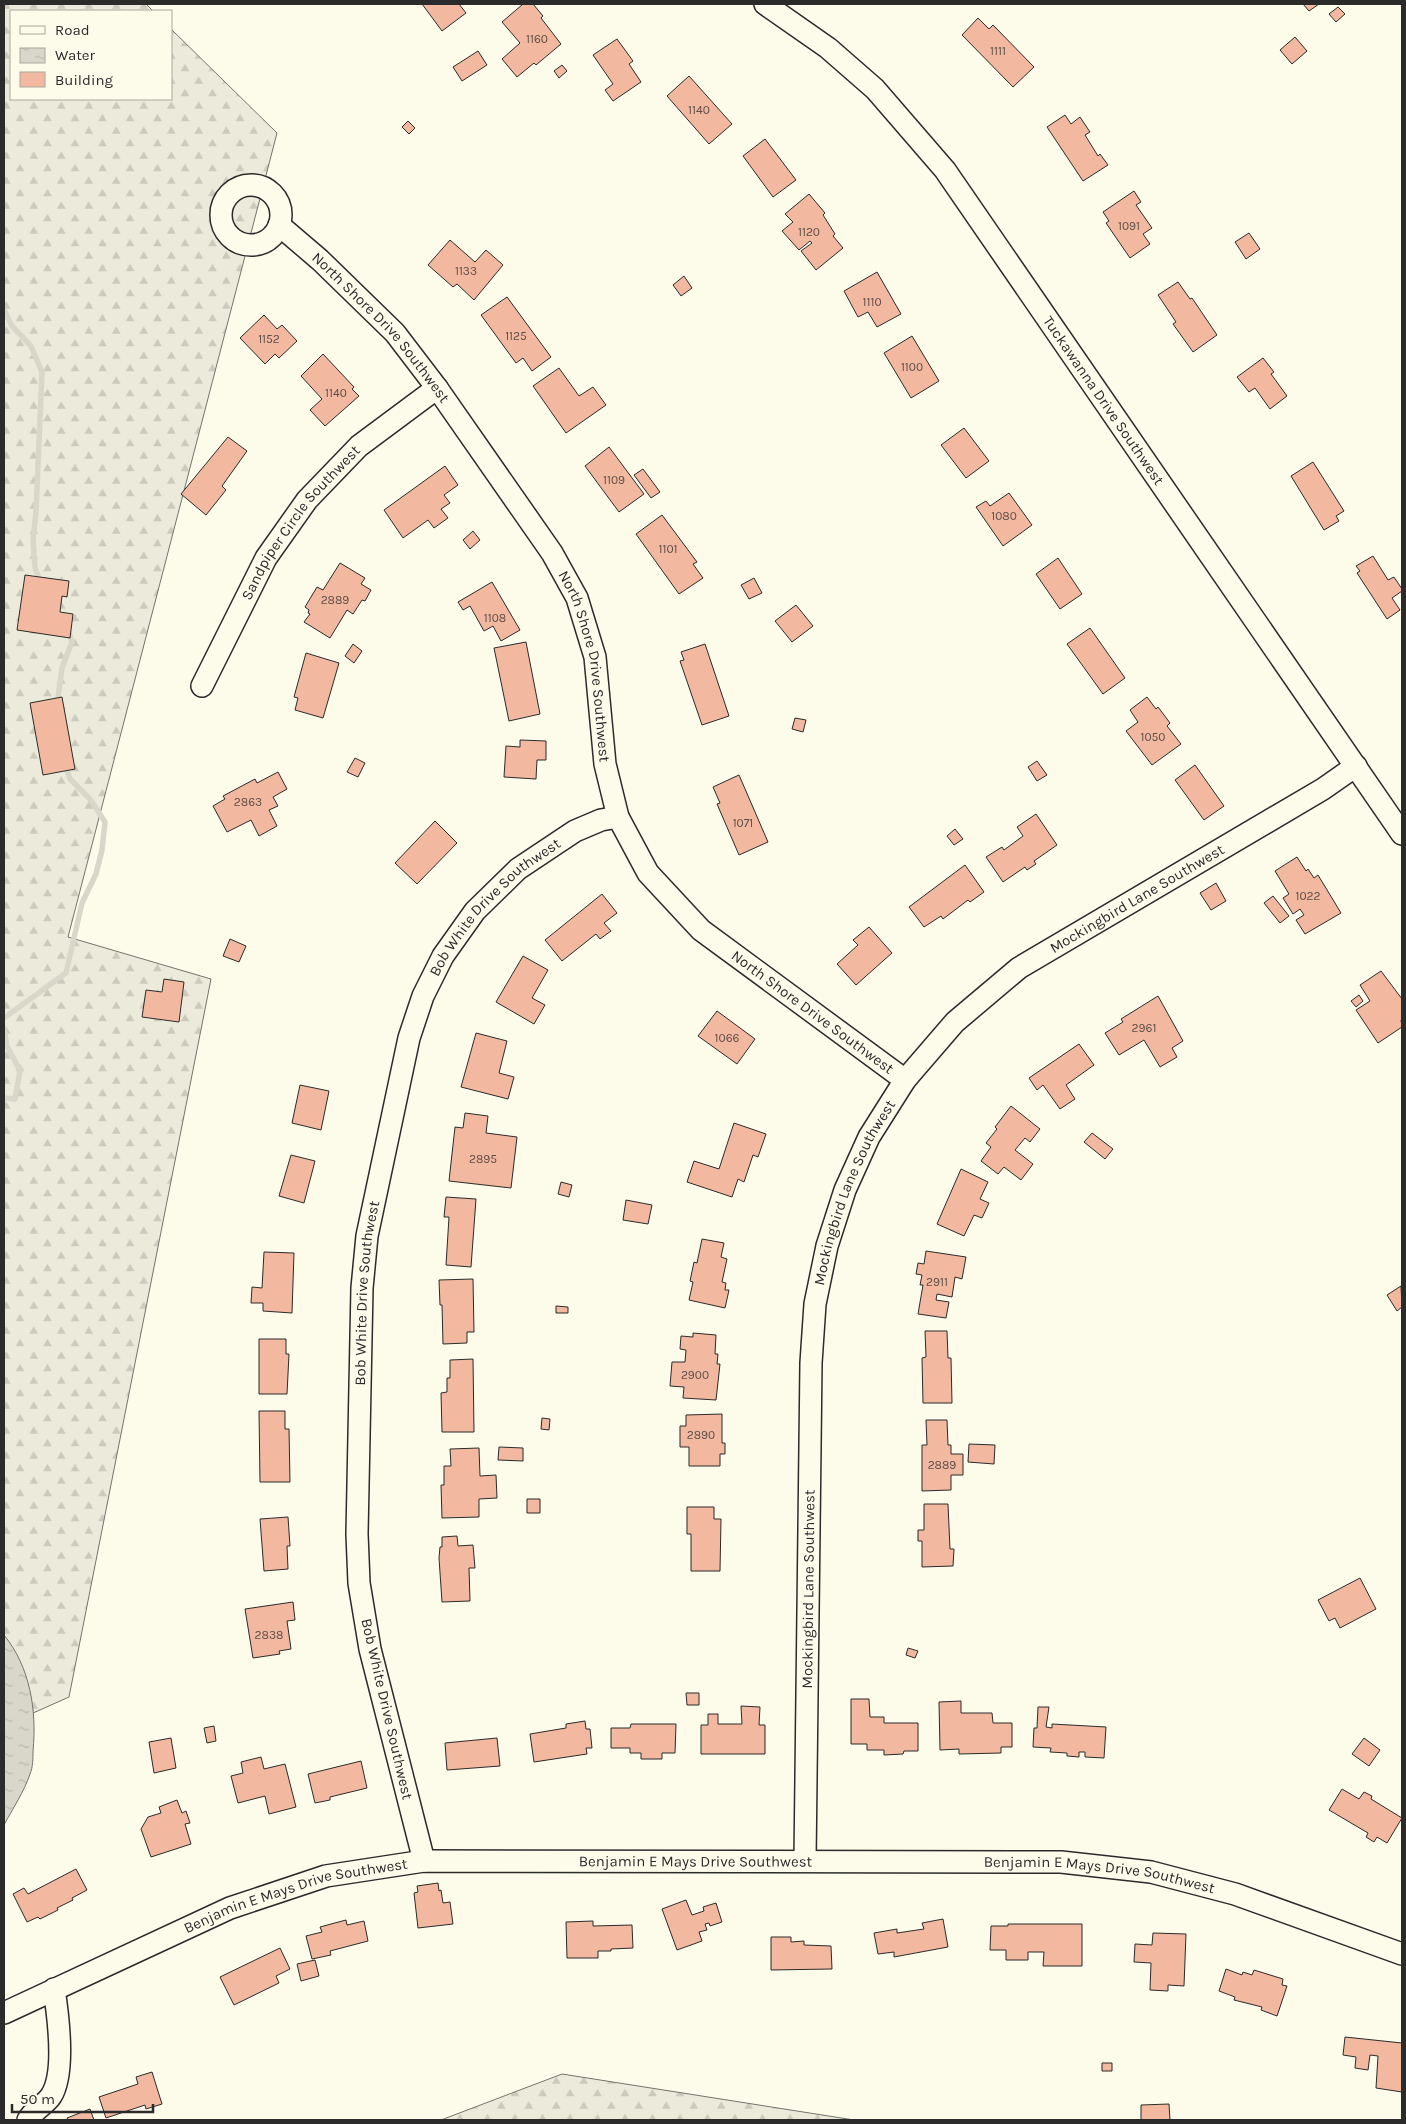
<svg xmlns="http://www.w3.org/2000/svg" width="1406" height="2124" font-family="Karla,sans-serif">
	<style>
		.forest { fill: url(#forest-firs); stroke: #74746e }
		.water { fill: url(#water-ripples); stroke: #74746e }
		.lines { fill: none; stroke-linecap: round; stroke-linejoin: round }
		.stream { stroke: #d8d7c9; stroke-width: 5.5 }
		.building { fill: #f2b8a0; stroke: #2b2b2b }
		.minor-casing { stroke: #2b2b2b; stroke-width: 24 }
		.minor { stroke: #fdfbea; stroke-width: 21 }
		.labels { text-anchor: middle; stroke-width: 4; stroke-linejoin: round; paint-order: stroke }
		.number-label { font-size: 12px; fill: #5d4e48 }
		.street-label { font-size: 15px; fill: #2b2b2b; stroke: #fdfbea }
	</style>
	<defs>
		<pattern id="forest-firs" width="22" height="20" patternUnits="userSpaceOnUse" patternTransform="scale(1.25)"><rect width="22" height="20" fill="#ecebdb"/><path d="M5 1l3.5 6h-7zM16 11l3.5 6h-7z" fill="#cbcabc"/></pattern>
		<pattern id="water-ripples" width="26" height="14" patternUnits="userSpaceOnUse" patternTransform="scale(1.25)"><rect width="26" height="14" fill="#d8d7c9"/><path d="M2 4q2-2 4 0t4 0M15 11q2-2 4 0t4 0" fill="none" stroke="#bab9ad"/></pattern>
	</defs>
	<rect width="100%" height="100%" fill="#fdfbea"/>
	<path class="forest" d="M4,4h142l7,7h-142v88h160v-70l106,104 -209,804 143,42 -142,718 -65,29z
		M562,2074l292,46h-413z"/>
	<path class="water" d="M4,1635c26,32 33,75 29,116 0,7 0,16 -3,23 -6,18 -17,34 -26,51z"/>
	<g class="lines">
		<path class="stream" d="M4,310l8,16 19,20 11,26 -6,140 -3,28 2,28 6,16
			M57,705l5,-37 10,-26 -4,-12
			M4,1018l62,-45 16,-70 14,-29 6,-24 3,-28 -15,-23 -20,-20 -5,-16
			M4,1029l3,17 13,25 -5,28 -11,-1"/>
	</g>
	<path class="building" d="M422,4h37l7,9 -24,18z
		M523,4h10l10,12 -2,2 20,26 -25,21 -2,-2 -17,14 -15,-18 18,-16 -18,-21z
		M1303,4h16l-10,7z
		M1338,7l7,7 -9,8 -7,-8z
		M978,18l11,11 4,-4 41,42 -21,20 -51,-52z
		M1295,37l12,14 -15,13 -12,-14z
		M617,39l16,22 -4,3 12,18 -28,19 -8,-11 8,-6 -20,-29z
		M478,51l9,14 -25,16 -9,-14z
		M562,65l5,6 -8,7 -5,-7z
		M689,76l43,48 -23,20 -42,-48z
		M1065,115l6,9 9,-7 10,15 -5,3 13,21 2,-2 8,11 -25,16 -36,-54z
		M408,121l7,7 -6,6 -7,-7z
		M765,139l31,41 -23,17 -30,-41z
		M1134,191l7,11 -5,3 16,23 -9,6 7,10 -20,14 -24,-35 3,-2 -6,-9z
		M809,194l16,19 -2,2 12,19 -2,2 10,12 -27,22 -15,-19 11,-8 -2,-2 -11,9 -17,-19 11,-9 -8,-8z
		M1249,233l11,16 -14,10 -11,-17z
		M450,240l25,22 11,-12 17,15 -29,35 -17,-16 -4,3 -25,-22z
		M877,272l24,42 -24,13 -9,-15 -10,5 -14,-26z
		M684,276l8,12 -11,8 -8,-11z
		M1178,282l12,17 2,-1 25,37 -24,17 -20,-28 3,-2 -18,-27z
		M507,297l44,60 -19,14 -9,-13 -7,5 -35,-48z
		M264,315l13,14 5,-4 15,16 -18,17 -4,-4 -10,10 -25,-26z
		M912,336l27,45 -28,17 -27,-45z
		M323,354l31,33 -2,2 7,7 -34,30 -15,-16 12,-11 -21,-23z
		M1263,358l11,14 -3,2 16,22 -17,13 -15,-21 -6,4 -12,-15z
		M559,368l20,28 14,-9 13,18 -40,28 -33,-47z
		M964,428l25,33 -23,17 -25,-33z
		M228,437l19,14 -25,35 4,4 -20,25 -25,-21z
		M609,447l35,47 -25,18 -34,-46z
		M1313,462l31,49 -8,5 3,5 -15,9 -33,-54z
		M445,466l13,19 -14,10 6,8 -9,6 7,9 -14,10 -6,-8 -25,18 -19,-28z
		M643,469l17,23 -9,6 -17,-23z
		M1009,493l23,32 -29,21 -27,-39 10,-6 4,5z
		M662,515l35,47 -4,2 10,14 -24,16 -43,-60z
		M473,531l7,9 -10,9 -7,-9z
		M1373,556l15,24 6,-3 8,12v2l-10,7 8,12 -13,9 -30,-46 3,-2 -4,-5z
		M1058,558l24,36 -22,15 -24,-35z
		M340,563l25,15 -4,6 10,6 -6,11 -3,-1 -9,14 -6,-4 -17,28 -26,-16 6,-8 -2,-1 1,-3 -4,-3 12,-20 6,3z
		M25,575l44,6 -2,16 -5,-1 -2,16 13,2 -3,24 -53,-8z
		M754,578l8,15 -13,6 -8,-14z
		M492,582l28,48 -19,11 -8,-15 -9,5 -14,-25 -7,4 -5,-8z
		M796,605l17,21 -21,16 -17,-21z
		M1090,628l35,50 -22,16 -36,-50z
		M526,642l14,72 -31,7 -15,-73z
		M353,644l9,7 -8,12 -9,-7z
		M705,644l24,72 -27,9 -22,-64 4,-1 -3,-8z
		M306,653l33,10 -16,55 -28,-8 3,-12 -4,-1z
		M62,697l13,72 -32,6 -13,-72z
		M1147,697l9,12 2,-2 12,16 -3,3 14,18 -29,21 -26,-34 12,-9 -8,-12z
		M795,718l11,2 -3,12 -11,-3z
		M520,740l26,1v19h-9l-1,19 -32,-2 2,-31 14,1z
		M355,758l10,5 -7,14 -11,-5z
		M1037,761l10,14 -10,6 -9,-14z
		M1195,765l29,41 -20,14 -29,-40z
		M278,772l9,17 -14,8 5,9 -9,4 8,16 -18,10 -8,-16 -24,12 -14,-26 12,-7 -2,-3 32,-17 2,4z
		M739,775l29,67 -29,13 -22,-51 3,-1 -7,-16z
		M1036,814l21,31 -23,16 2,3 -9,6 -2,-3 -22,15 -17,-25 16,-10 2,3 19,-14 -6,-9z
		M435,821l22,22 -40,41 -22,-21z
		M955,829l8,10 -9,6 -7,-9z
		M1297,857l9,14 2,-2 6,9 4,-3 23,38 -36,21 -9,-14 8,-5 -4,-6 -7,5 -10,-16 6,-4 -14,-23z
		M965,865l19,27 -14,10 -2,-2 -25,19 -2,-3 -17,11 -15,-20z
		M1216,883l10,18 -15,9 -11,-17z
		M602,894l15,19 -13,10 7,8 -11,8 -4,-5 -34,27 -17,-21z
		M1273,896l16,20 -9,7 -16,-20z
		M869,927l23,26 -36,32 -19,-21 21,-19 -5,-5z
		M230,939l16,7 -7,16 -16,-6z
		M523,956l25,14 -16,28 13,7 -11,19 -38,-22z
		M1381,971l21,28v20l-1,1 1,7 -24,16 -22,-33 14,-9 -10,-16z
		M164,979l20,3 -5,40 -37,-5 4,-27 16,2z
		M1359,995l4,6 -7,6 -5,-6z
		M1158,996l25,45 -11,7 5,9 -17,10 -16,-27 -25,15 -14,-22 18,-11 -2,-3z
		M717,1011l38,28 -18,25 -39,-28z
		M476,1033l31,8 -8,32 15,4 -6,22 -47,-12z
		M1079,1044l15,21 -28,20 9,14 -15,10 -17,-24 -6,5 -8,-12z
		M300,1085l29,6 -8,39 -29,-7z
		M1011,1106l29,23 -10,13 -5,-4 -10,12 18,14 -12,16 -17,-13 -6,7 -17,-13 10,-14 -5,-4 11,-14 -2,-2z
		M465,1113l23,3 -2,17 31,4 -6,51 -62,-7 6,-54 8,1z
		M734,1123l32,11 -8,23 -5,-2 -9,27 -6,-3 -6,18 -45,-15 7,-21 25,8z
		M1092,1133l21,16 -8,10 -21,-17z
		M291,1155l24,6 -11,42 -25,-7z
		M961,1169l27,13 -8,17 9,4 -7,15 -8,-3 -10,21 -27,-12z
		M561,1182l11,3 -3,12 -11,-3z
		M446,1197l30,2 -5,68 -25,-2 3,-48h-5z
		M626,1200l26,5 -4,19 -25,-4z
		M702,1239l22,4 -3,14 6,2 -5,23 4,1 -1,7h4l-4,18 -36,-8 4,-18 -3,-1 4,-19 3,1z
		M926,1251l40,6 -4,22 -7,-2 -3,20 -15,-3 -1,6 13,2 -3,16 -28,-4 5,-29h-3l2,-10 -6,-1 2,-11 6,1z
		M264,1252l30,1 -2,60 -29,-2v-8h-12l1,-16 10,1z
		M473,1279l1,53h-7v11l-24,1 -1,-39h-2l-1,-25z
		M1401,1286l1,21 -5,4 -10,-16z
		M556,1306l12,1v6h-12z
		M925,1331h22l1,27h3l1,45h-29l-1,-45 4,-1z
		M693,1333l23,2 -1,19h3l-1,10h3l-4,36 -33,-2 1,-11 -14,-1 2,-24h13l1,-12 -6,-1 1,-13 12,1z
		M259,1339h27v15h3l-2,40h-28z
		M473,1359l1,73h-32l-1,-39 6,-1v-14h3v-18z
		M259,1411h26v18h4l1,53h-30z
		M722,1414v29h3v11h-5v12h-31v-19h-9v-21h6v-11z
		M542,1418l8,1 -1,11 -8,-1z
		M926,1420h21l1,25h3v9h12v21h-12v15l-29,1v-46h5z
		M969,1444l26,1 -1,19 -26,-2z
		M499,1447l24,1v13l-25,-1z
		M479,1448l1,28 16,-1 1,23 -18,1v18l-37,1 -1,-33h3v-19h7l-1,-17z
		M527,1499h13v14h-13z
		M924,1504h24l2,45h4l-1,17 -31,1v-26h-4v-11h6z
		M687,1507h27v12h7l-1,52h-29v-37h-4z
		M288,1517l2,29h-3l1,23 -24,2 -4,-52z
		M457,1536l1,10 15,-1 2,23h-6l1,33 -28,1 -3,-44 1,-11h2v-10z
		M1360,1578l16,31 -36,19 -5,-10 -6,3 -11,-21z
		M293,1602l2,18 -8,1 4,28 -12,2 1,3 -27,4 -8,-49z
		M908,1648l10,3 -3,7 -9,-3z
		M686,1693h13v12h-12z
		M851,1699h18l1,18h14v6h34v28h-14l-1,3 -19,1v-5h-17v-6h-16z
		M961,1701v12h31l1,10h19v24h-11v6l-42,1v-5l-19,1 -1,-48z
		M741,1706l19,1 -1,18h6v29h-64v-29h7v-11h10v10h24z
		M1038,1707h11l-3,20 6,1v-4l54,3 -2,31 -19,-1v-5h-6v5l-12,-1v-3l-17,-1 1,-4 -18,-1 1,-19h3z
		M585,1721l1,8h4l2,19h-6l1,6 -53,8 -4,-28 36,-6v-4z
		M631,1724h45l-1,29h-13v6h-21v-6h-11v-5h-19v-20h19z
		M214,1726l2,15 -9,2 -3,-15z
		M171,1738l5,30 -22,5 -5,-31z
		M497,1738l3,28 -53,4 -2,-27z
		M1364,1738l16,12 -11,16 -17,-12z
		M261,1757l3,12 21,-5 11,43 -27,7 -4,-18 -27,7 -7,-27 12,-3 -2,-11z
		M361,1761l6,27 -37,9v3l-15,3 -7,-29z
		M1342,1789l17,10 5,-7 8,4 -1,3 31,19 -15,25 -10,-6 -3,5 -8,-5 2,-4 -39,-23z
		M177,1800l5,13 4,-2 4,12 -5,1 6,20 -40,13 -10,-28 7,-12 13,-4 -2,-6z
		M76,1869l11,21 -15,8 1,2 -16,8 1,2 -18,9 -2,-2 -11,5 -14,-28 11,-6 4,6z
		M438,1883l1,8 2,-1 2,13 7,-1 3,22 -35,4 -4,-35 4,-1 -1,-6z
		M686,1900l6,15 12,-4 -1,-4 13,-4 6,19 -12,4 -1,-3 -4,1 2,6 -8,2 3,9 -25,9 -15,-41z
		M943,1919l5,28 -54,10v-5l-16,2 -4,-21 23,-4v4l27,-4 -2,-6z
		M346,1920l1,5 17,-4 4,20 -38,10 1,4 -19,4 -6,-23 16,-4 -2,-5z
		M593,1921v5l39,-1 1,23 -22,1v2h-13v7h-31l-1,-36z
		M1008,1924h74v42h-39l1,-14h-16v8h-22v-10h-16l1,-24h17z
		M1153,1933l33,1 -2,52 -16,-1v6l-18,-1 1,-27 -17,-1 1,-18 17,1z
		M771,1937h20v5l13,-1v4l27,1 1,23 -61,1z
		M280,1948l10,21 -14,7 3,7 -45,22 -14,-28z
		M315,1960l4,16 -18,5 -4,-17z
		M1226,1969l16,6 1,-3 9,3 2,-5 29,9 -1,6 5,1 -10,30 -16,-6 1,-3 -28,-7 1,-3 -16,-6z
		M1345,2037l57,6v49l-26,-4 2,-32 -8,-1 -2,15 -13,-2 1,-11 -13,-2z
		M1102,2063h10v8h-10z
		M152,2072l10,32 -16,5 -1,-4 -39,13 -7,-21 39,-13 -2,-7z
		M1169,2104l1,16h-29v-15z
		M90,2109l4,11h-26l-1,-2z"/>
	<g class="lines">
		<defs>
			<g id="minor">
				<path id="s1" d="M765,4l63,44 47,41 70,81 457,664"/>
				<circle cx="251" cy="215" r="30"/>
				<path id="s2" d="M279,225l41,35 75,73 42,55 115,165 25,45 18,59 10,107 13,53 30,56 53,57 204,150"/>
				<path id="s3" d="M202,686l64,-128 41,-58 52,-54 78,-58"/>
				<path id="s4" d="M424,1861l-54,-212 -11,-66 -2,-49 5,-246 5,-52 42,-198 14,-42 20,-40 32,-45 43,-42 57,-38 26,-11 17,-3"/>
				<path id="s5" d="M805,1861l6,-498 4,-59 12,-58 18,-56 24,-53 36,-57 50,-58 64,-54 304,-179 33,-23"/>
				<path id="s6" d="M4,2013l226,-105 96,-32 98,-15 637,1 90,10 84,22 167,60"/>
				<path d="M28,2120c5,-10 17,-15 23,-24 15,-23 7,-81 3,-107"/>
			</g>
		</defs>
		<use href="#minor" class="minor-casing"/>
		<use href="#minor" class="minor"/>
	</g>
	<g class="labels">
		<g class="number-label">
			<text x="537" y="43">1160</text>
			<text x="998" y="55">1111</text>
			<text x="699" y="114">1140</text>
			<text x="1129" y="230">1091</text>
			<text x="809" y="236">1120</text>
			<text x="466" y="275">1133</text>
			<text x="872" y="306">1110</text>
			<text x="516" y="340">1125</text>
			<text x="269" y="343">1152</text>
			<text x="912" y="371">1100</text>
			<text x="336" y="397">1140</text>
			<text x="614" y="484">1109</text>
			<text x="1004" y="520">1080</text>
			<text x="668" y="553">1101</text>
			<text x="335" y="604">2889</text>
			<text x="495" y="622">1108</text>
			<text x="1153" y="741">1050</text>
			<text x="248" y="806">2863</text>
			<text x="743" y="827">1071</text>
			<text x="1308" y="900">1022</text>
			<text x="1144" y="1032">2961</text>
			<text x="727" y="1042">1066</text>
			<text x="483" y="1163">2895</text>
			<text x="937" y="1286">2911</text>
			<text x="695" y="1379">2900</text>
			<text x="701" y="1439">2890</text>
			<text x="942" y="1469">2889</text>
			<text x="269" y="1639">2838</text>
		</g>
		<g class="street-label">
			<text dy="5" stroke="none"><textPath href="#s2" startOffset="145">North Shore Drive Southwest</textPath></text>
			<text dy="5" stroke="none"><textPath href="#s1" startOffset="526">Tuckawanna Drive Southwest</textPath></text>
			<text dy="5" stroke="none"><textPath href="#s3" startOffset="192">Sandpiper Circle Southwest</textPath></text>
			<text dy="5" stroke="none"><textPath href="#s2" startOffset="549">North Shore Drive Southwest</textPath></text>
			<text dy="5" stroke="none"><textPath href="#s5" startOffset="1098">Mockingbird Lane Southwest</textPath></text>
			<text dy="5" stroke="none"><textPath href="#s4" startOffset="996">Bob White Drive Southwest</textPath></text>
			<text dy="5" stroke="none"><textPath href="#s2" startOffset="984">North Shore Drive Southwest</textPath></text>
			<text dy="5" stroke="none"><textPath href="#s5" startOffset="676">Mockingbird Lane Southwest</textPath></text>
			<text dy="5" stroke="none"><textPath href="#s4" startOffset="576">Bob White Drive Southwest</textPath></text>
			<text dy="5" stroke="none"><textPath href="#s5" startOffset="272">Mockingbird Lane Southwest</textPath></text>
			<text transform="translate(387 1709) rotate(77)" y="5">Bob White Drive Southwest</text>
			<text dy="5" stroke="none"><textPath href="#s6" startOffset="721">Benjamin E Mays Drive Southwest</textPath></text>
			<text dy="5" stroke="none"><textPath href="#s6" startOffset="1126">Benjamin E Mays Drive Southwest</textPath></text>
			<text dy="5" stroke="none"><textPath href="#s6" startOffset="316">Benjamin E Mays Drive Southwest</textPath></text>
		</g>
	</g>
	<rect width="1406" height="2124" fill="none" stroke="#2b2b2b" stroke-width="10"/>
	<rect x="10" y="10" width="162" height="90" fill="#fdfbea" stroke="#a9a89e"/>
	<rect x="20" y="26" width="25" height="8" fill="#fdfbea" stroke="#a9a89e"/>
	<text x="55" y="35" font-size="15" fill="#2b2b2b">Road</text>
	<rect x="20" y="48" width="25" height="15" fill="url(#water-ripples)" stroke="#a9a89e"/>
	<text x="55" y="60" font-size="15" fill="#2b2b2b">Water</text>
	<rect x="20" y="72" width="25" height="15" fill="#f2b8a0" stroke="#a9a89e"/>
	<text x="55" y="85" font-size="15" fill="#2b2b2b">Building</text>
	<path d="M12 2104v8h141v-8" fill="none" stroke="#2b2b2b" stroke-width="2.5"/>
	<text x="20" y="2104" font-size="15" fill="#2b2b2b" stroke="#fdfbea" stroke-width="4" paint-order="stroke">50 m</text>
</svg>
